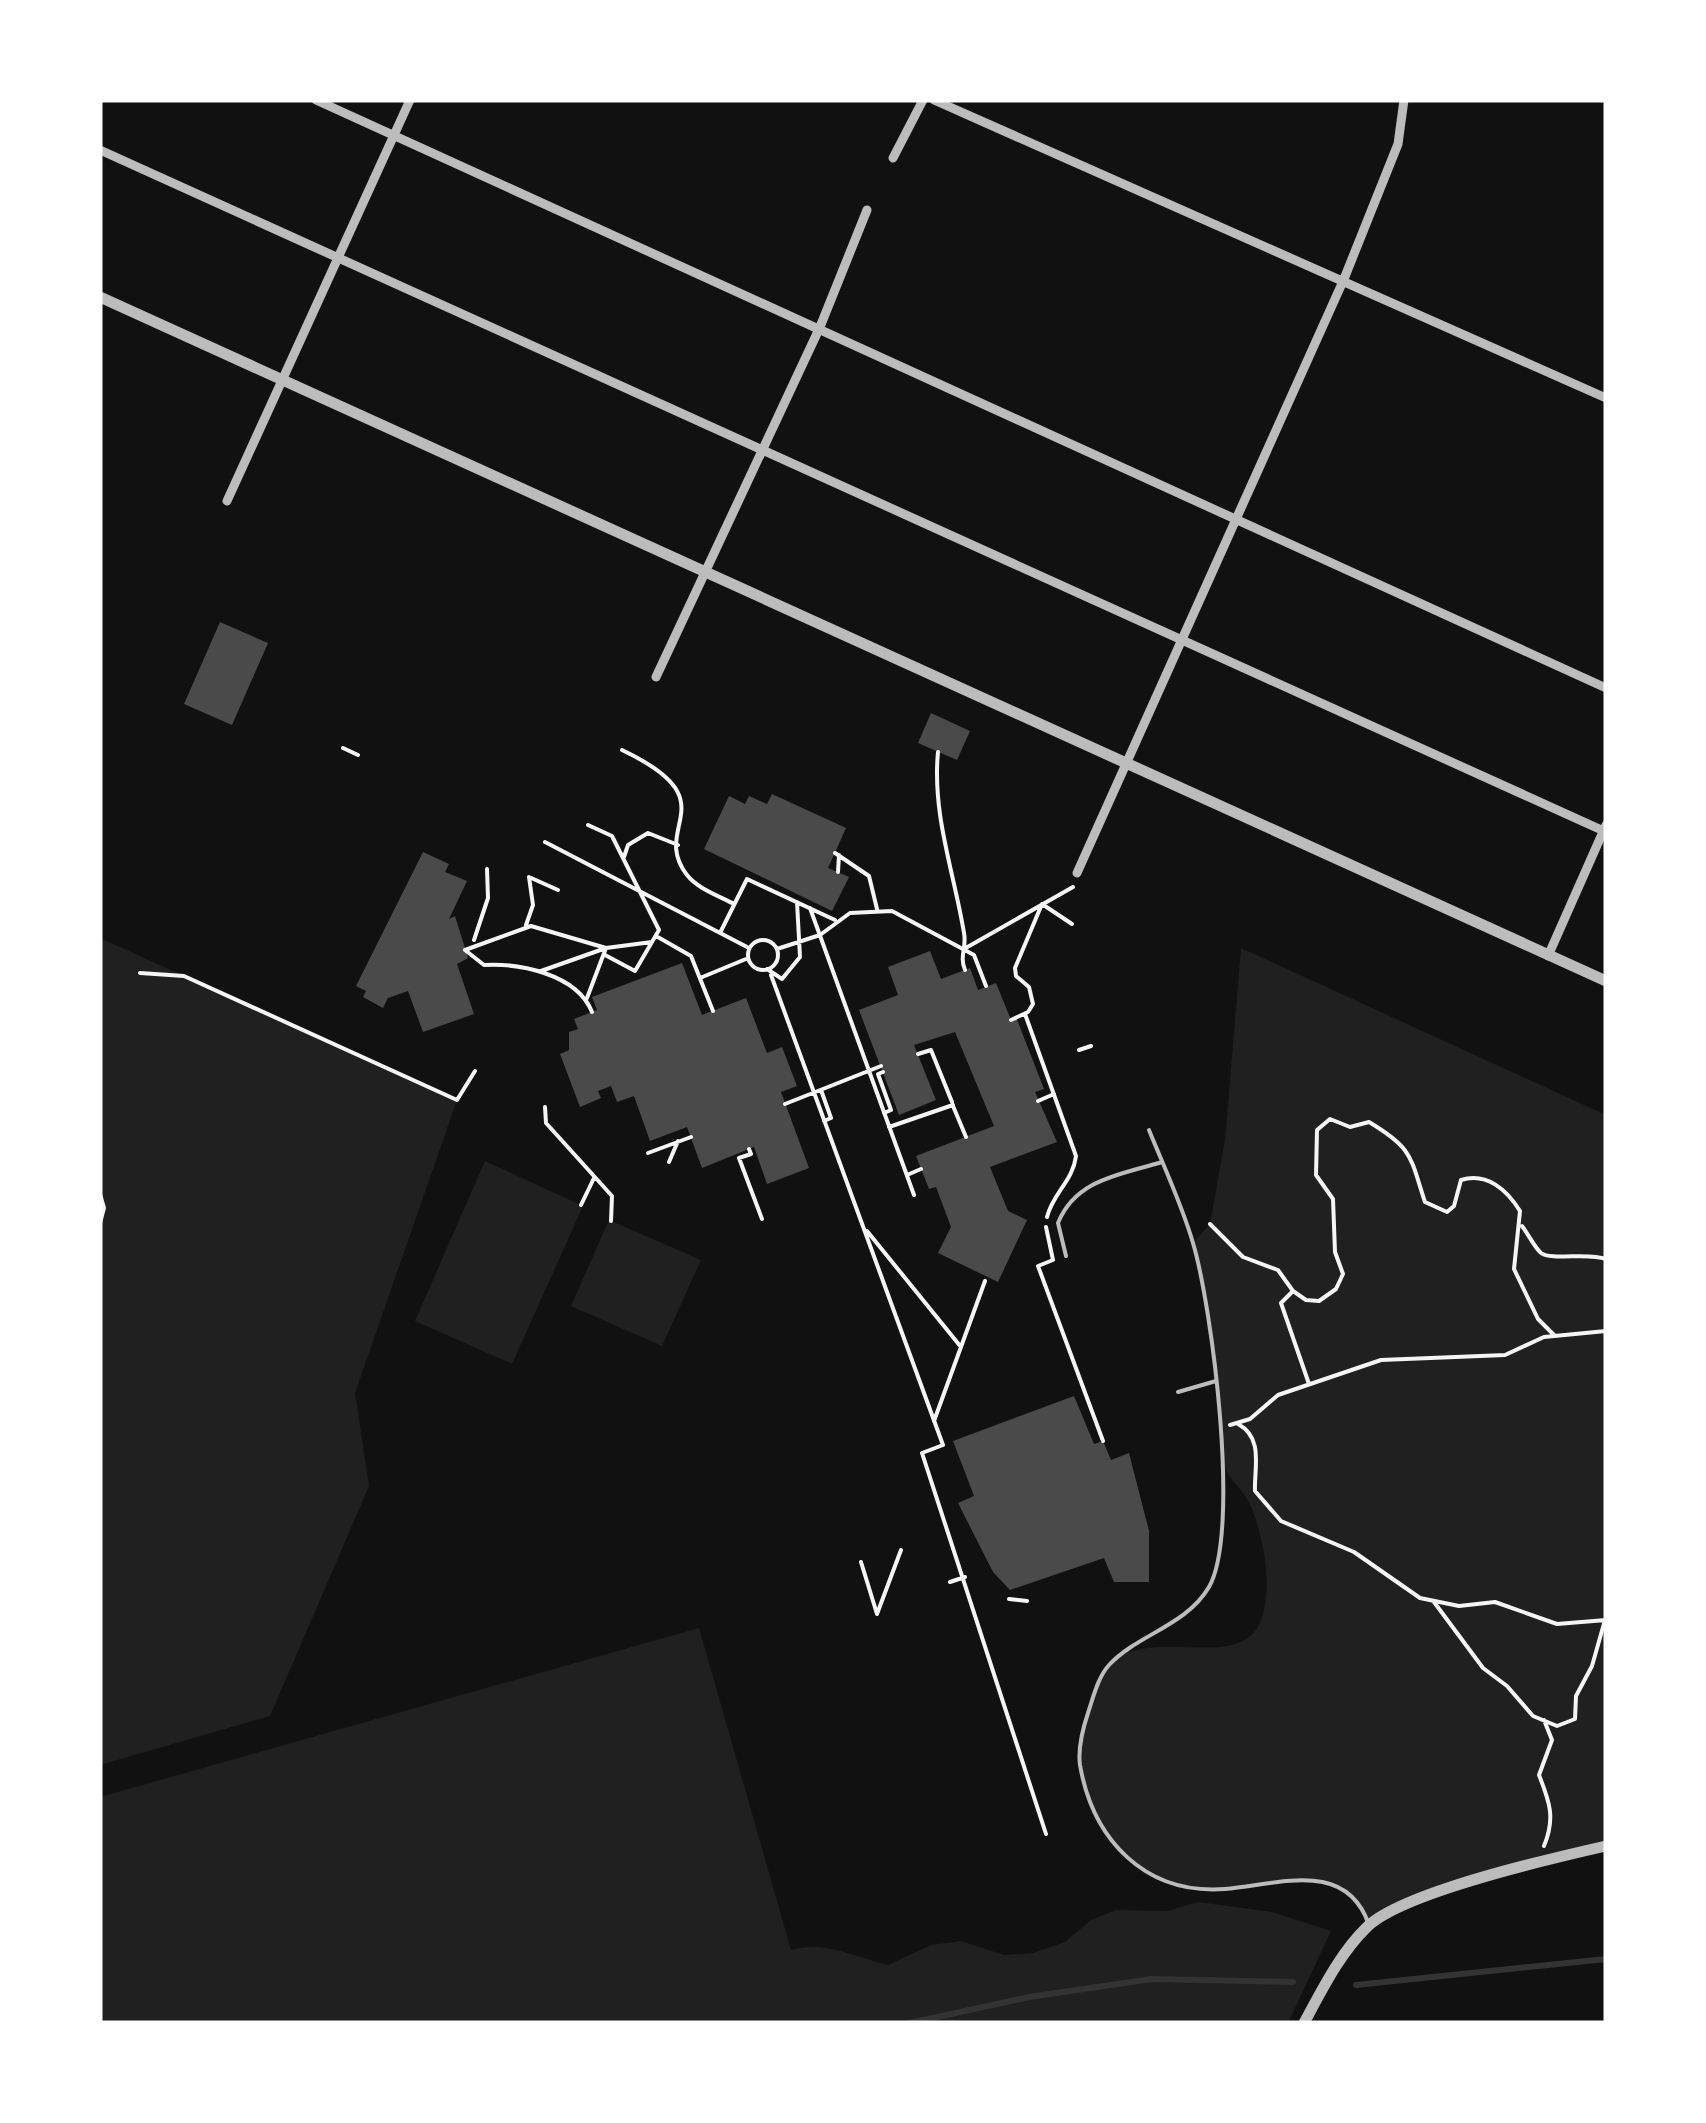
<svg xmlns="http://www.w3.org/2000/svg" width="1706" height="2123" font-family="'PT Sans Narrow',sans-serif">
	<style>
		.green { fill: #202020 }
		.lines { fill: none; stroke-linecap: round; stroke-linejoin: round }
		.stream { stroke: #333; stroke-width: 6 }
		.building { fill: #4a4a4a }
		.path { stroke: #f5f5f5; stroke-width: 4 }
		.service { stroke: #bcbcbc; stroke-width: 4 }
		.minor { stroke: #bcbcbc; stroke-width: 9 }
		.tertiary { stroke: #bcbcbc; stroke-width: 11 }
	</style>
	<rect width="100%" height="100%" fill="#111"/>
	<path class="green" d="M100,938l357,162 -102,293 14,93 -99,230 -170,49z
		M1241,948l365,167v731l-173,48 -64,31c-23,-67 -92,-40 -144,-36 -61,4 -115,-31 -135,-88 -12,-33 -11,-62 1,-95 5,-13 8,-32 18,-41 39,-41 128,8 151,-42 14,-34 4,-86 -10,-119 -7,-15 -25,-27 -27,-44 -6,-37 -6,-76 -10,-113 -4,-35 -13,-70 -20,-104l17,-19 15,-84z
		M485,1161l98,45 -71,158 -97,-43z
		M609,1220l92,40 -39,86 -91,-40z
		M699,1628l92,322c33,-10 64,7 97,15l43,-20 30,-4 43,14 29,-2 32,-11 26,-22 25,-10 51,1 31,-9 74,10 59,19 -43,92h-1188v-226z"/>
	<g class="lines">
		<path class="stream" d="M1356,1985l250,-26
			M910,2023l119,-26 123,-18 141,3"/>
	</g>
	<path class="building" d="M220,622l48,21 -36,82 -48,-21z
		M931,713l39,18 -13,29 -39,-17z
		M772,794l74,34 -18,40 21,9 -17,34 -128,-62 25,-53 16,8 4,-8 18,8z
		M423,852l26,12 -4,8 22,9 -18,38 6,-3 13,42 -11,6 17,50 -51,18 -15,-41 -20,7 -5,10 -20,-11 3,-6 -10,-5z
		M930,951l11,28 29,-11 8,22 18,-7 15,37 5,-3 28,72 -9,3 22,50 -67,25 18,44 19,9 -29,62 -60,-29 13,-26 -15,-40 -7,2 -13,-33 78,-30 -39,-94 -41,13 22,55 -37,15 -40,-105 39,-15 -10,-28z
		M682,963l20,52 44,-17 21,55 15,-6 15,39 -16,6 28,76 -42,16 -13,-37 -52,21 -15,-41 -37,14 -16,-45 -17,6 -6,-16 -13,5 3,7 -21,9 -20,-53 9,-4v-18l9,-3 -4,-10 23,-9 -5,-13z
		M1074,1396l20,48 9,-3 8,19 18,-7 20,78v51h-35l-10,-24 -94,32 -17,-18 -35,-69 16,-7 -21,-55z"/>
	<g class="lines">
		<path class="path" d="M343,748l15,7
			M622,750c109,52 27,76 65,125 11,14 32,21 47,29
			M938,752c-6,63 16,120 26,181 3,14 -5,23 1,37
			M588,825l24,11 47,94 -24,41 -30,-16
			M545,842l204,106
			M835,853l34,23 8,33
			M624,857l4,-12 20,-12 30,12
			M838,872l1,-17
			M529,877l29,13
			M810,908l104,287
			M526,925l7,-20 -4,-28
			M720,933l27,-54 88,41
			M656,936l35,20 22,55
			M748 955a15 15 0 1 1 30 0a15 15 0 1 1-30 0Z
			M474,940l14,-42 -1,-29
			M777,949l43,-14 30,-22 42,-2 82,44 12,31
			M964,949l109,-62
			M767,969l15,10 18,-22 -3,-55
			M541,971l65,-23 46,-6
			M140,973l44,3 273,124 18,-29
			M771,975l172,470 -21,8 124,381
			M700,978l46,-19
			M587,998l19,-50 -75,-22 -66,24 19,15c35,-2 93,9 108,47
			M1025,1014l51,142c-3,25 -23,37 -29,61
			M1011,1020l17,-8 5,-8 -4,-17 -13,-11 -1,-8 27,-64 30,20
			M1079,1050l12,-4
			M918,1054l13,-4 21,52
			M883,1072l-5,2 13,36 -7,3
			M821,1090l10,28 -7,3
			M1038,1101l16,-7
			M785,1104l96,-38
			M953,1106l13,31
			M545,1107l1,16 66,73 -1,25
			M889,1127l64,-22
			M749,1149l2,5 -12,4 23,61
			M648,1153l43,-16
			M669,1162l9,-21
			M907,1175l14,-6
			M100,1194l4,14 -4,15
			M581,1205l13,-27
			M1210,1224l33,33 35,13 15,21
			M1522,1226c6,8 13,22 19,27 11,8 46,-1 65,6
			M1046,1227l7,33 -15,6 65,175
			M867,1231l94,116
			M1309,1384l-28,-81 12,-12 13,9 13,1 17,-12 7,-15 -8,-22 -2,-53 -17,-24 1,-45 13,-11 20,8 19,-5c45,27 41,35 56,80l22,10 7,-6 7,-26c26,-8 46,10 59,31l-6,58 24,50 17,17
			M934,1421l51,-140
			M1238,1424c26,14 16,44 17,67l26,30 73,31 66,46 39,8 36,-4 62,22 49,-4
			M1230,1425l20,-6 28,-24 103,-35 124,-5 39,-18 62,-6
			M861,1562l16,52
			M950,1582l15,-5
			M1009,1599l18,2
			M1434,1602l49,66 24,18 26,30 24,10 18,-7 1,-23 16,-30 13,-46
			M877,1614l24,-64
			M1544,1720l8,20 -13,35c10,26 17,42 5,71"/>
		<path class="service" d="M1149,1130c15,37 33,75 44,113 19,64 48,288 16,344 -23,39 -71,47 -100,78 -11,12 -16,33 -21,48 -5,15 -10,37 -8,52 13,75 65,130 145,124 52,-4 121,-31 144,36
			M1066,1256l-8,-33c18,-44 62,-48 104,-61
			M1178,1392l38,-11"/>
		<path class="minor" d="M316,100l1290,588
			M934,100l672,298
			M100,150l1506,682
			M893,158l30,-58
			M227,501l183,-401
			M656,677l164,-350 47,-117
			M1077,873l267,-594 54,-135 6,-44
			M1548,956l58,-131"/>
		<path class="tertiary" d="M100,297l1506,684
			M1304,2023c18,-33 36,-70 63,-96 36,-35 186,-69 239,-81"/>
	</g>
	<rect width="1706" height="2123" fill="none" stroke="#ffffff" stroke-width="205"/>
</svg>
